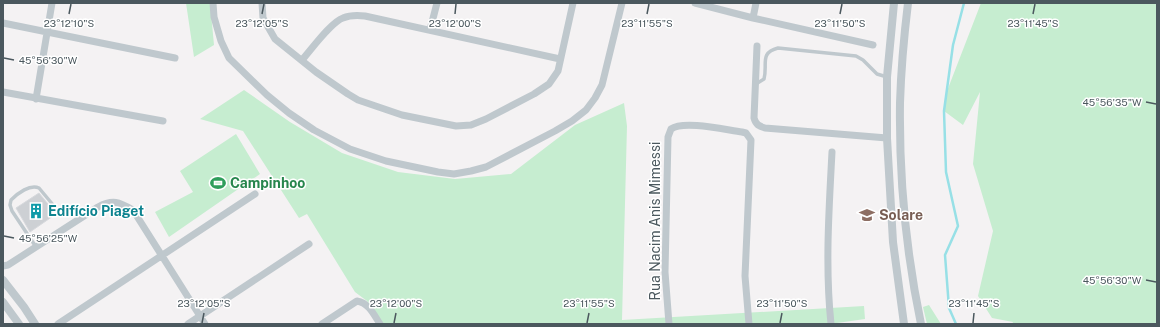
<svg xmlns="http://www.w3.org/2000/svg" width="1160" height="327" font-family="'Public Sans',sans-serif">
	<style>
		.green { fill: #c6edd0 }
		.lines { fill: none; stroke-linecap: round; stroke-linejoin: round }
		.stream { stroke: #97e0e6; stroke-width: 2.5 }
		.building { fill: #cdd0d4; stroke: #d7d9dd }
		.service { stroke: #bfc8cd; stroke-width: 3.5 }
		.minor { stroke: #bfc8cd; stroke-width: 7 }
		.tertiary { stroke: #bfc8cd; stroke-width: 8 }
		.ticks { fill: none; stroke: #4b585e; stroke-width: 1.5 }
		.labels { text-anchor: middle; stroke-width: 3; stroke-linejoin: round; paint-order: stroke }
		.leisure-label { font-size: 14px; font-weight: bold; fill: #27864d; stroke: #fff; text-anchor: start }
		.culture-label { font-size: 14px; font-weight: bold; fill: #0d838f; stroke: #fff; text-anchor: start }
		.education-label { font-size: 14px; font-weight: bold; fill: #785e54; stroke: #fff; text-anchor: start }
		.street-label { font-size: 14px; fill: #4b585e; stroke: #fff }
		.ticks-label { font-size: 10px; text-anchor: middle; fill: #4b585e; stroke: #fff; stroke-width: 3; stroke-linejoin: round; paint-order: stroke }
	</style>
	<rect width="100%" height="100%" fill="#f4f2f3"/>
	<path class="green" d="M186,3h24l4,42 -20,12z
		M981,3h176v321h-145l1,-2 -21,-4 -14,-22 15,-65 -20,-67 7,-72 -17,33 -19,-14 3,-20z
		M244,90l46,32 52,31 56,19 57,7 56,-5 64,-49 49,-22 3,23 -5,194 242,-14 1,13 -35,5h-449l-14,-23 -12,-9 -48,-78 -8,4 -56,-87 -43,-12z
		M236,134l24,40 -91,63 -14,-25 38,-20 -13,-21z
		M929,305l12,19h-14l-4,-17z"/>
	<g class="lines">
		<path class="stream" d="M956,324l-7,-16 -4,-53 13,-29 -12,-54 -2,-61 9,-66 11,-42"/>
	</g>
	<path class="building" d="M39,193l17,21 -26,18 -14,-24z"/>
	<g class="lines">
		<path class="service" d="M756,84l8,-5c4,-15 -5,-26 14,-31l78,8 7,4 14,14 10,3
			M36,247l-24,-36 -2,-6 1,-5c7,-7 19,-16 28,-12l15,18"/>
		<path class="minor" d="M213,3l1,14 7,24 8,17 38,37 22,18 25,17 36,19 36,12 52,11 16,2 17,-3 15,-4 69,-36 17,-10 14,-11 9,-12 7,-13 20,-82
			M262,3l1,15 12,21 41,33 32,22 10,6 44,15 54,11 15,-1 15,-6 48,-25 15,-10 9,-13 15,-68
			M695,3l58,15 120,27
			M753,18l3,-15
			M3,23l172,35
			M430,30l7,-27
			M757,46l-3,72c2,7 5,8 11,10l122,10
			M302,60c9,-10 29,-38 41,-42 7,-3 14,-3 22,-2l195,43
			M3,92l160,29
			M36,99l16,-96
			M3,266l5,-1 90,-58c15,-8 21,-5 35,3l72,114
			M58,324l197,-130
			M188,324l121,-80
			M322,324l35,-23c12,2 17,14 23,23
			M669,324l-4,-52 3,-135 3,-8c13,-9 55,1 71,3l4,1 5,7 -6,136 4,48
			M831,324c-6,-57 -2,-115 1,-172"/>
		<path class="tertiary" d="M894,3l-7,74v61l6,104 11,82
			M908,3c-4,33 -7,67 -8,100 -1,73 6,149 21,221
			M3,280l21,27 11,17
			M3,302l16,22"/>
	</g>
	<path class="ticks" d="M69,14l2,-10M262,14l2,-10M455,14l1,-10M647,14l2,-10M840,14l2,-10M1033,14l2,-10M4,58l10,2M1146,102l10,2M4,236l10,2M1146,280l10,2M202,323l2,-10M394,323l2,-10M587,323l2,-10M780,323l2,-10M973,323l1,-10"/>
	<defs>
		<symbol id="stadium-bare" viewBox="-9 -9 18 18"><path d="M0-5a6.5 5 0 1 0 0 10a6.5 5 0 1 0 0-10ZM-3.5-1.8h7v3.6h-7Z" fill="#2e9e5b" stroke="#fff" stroke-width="2.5" paint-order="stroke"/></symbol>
		<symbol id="building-bare" viewBox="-9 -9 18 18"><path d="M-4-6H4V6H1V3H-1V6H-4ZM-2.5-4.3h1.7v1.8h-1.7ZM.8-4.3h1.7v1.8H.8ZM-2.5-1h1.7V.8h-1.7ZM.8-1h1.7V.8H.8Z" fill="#0f9aa8" stroke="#fff" stroke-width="2.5" paint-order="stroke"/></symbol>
		<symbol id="school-bare" viewBox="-9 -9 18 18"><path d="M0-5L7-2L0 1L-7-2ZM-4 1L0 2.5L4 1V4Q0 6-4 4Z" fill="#8d6e63" stroke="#fff" stroke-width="2.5" paint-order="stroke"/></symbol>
	</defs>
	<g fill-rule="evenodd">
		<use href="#stadium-bare" x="207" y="172" width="22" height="22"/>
		<use href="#building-bare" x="25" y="200" width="22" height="22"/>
		<use href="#school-bare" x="856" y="204" width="22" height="22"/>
	</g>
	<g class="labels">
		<g class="leisure-label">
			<text x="230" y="188">Campinhoo</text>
		</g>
		<g class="culture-label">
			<text x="48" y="216">Edifício Piaget</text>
		</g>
		<g class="education-label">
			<text x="879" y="220">Solare</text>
		</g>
		<g class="street-label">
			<text transform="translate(655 221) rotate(-90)" y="5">Rua Nacim Anis Mimessi</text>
		</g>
	</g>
	<g class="ticks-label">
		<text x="69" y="27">23°12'10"S</text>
		<text x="262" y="27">23°12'05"S</text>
		<text x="455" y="27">23°12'00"S</text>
		<text x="647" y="27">23°11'55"S</text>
		<text x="840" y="27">23°11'50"S</text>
		<text x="1033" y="27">23°11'45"S</text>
		<text x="48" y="64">45°56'30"W</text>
		<text x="1112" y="106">45°56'35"W</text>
		<text x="48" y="242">45°56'25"W</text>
		<text x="1112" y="284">45°56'30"W</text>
		<text x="204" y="307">23°12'05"S</text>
		<text x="396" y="307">23°12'00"S</text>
		<text x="589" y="307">23°11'55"S</text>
		<text x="782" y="307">23°11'50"S</text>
		<text x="974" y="307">23°11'45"S</text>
	</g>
	<rect width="1160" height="327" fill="none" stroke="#4b585e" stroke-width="8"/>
</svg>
